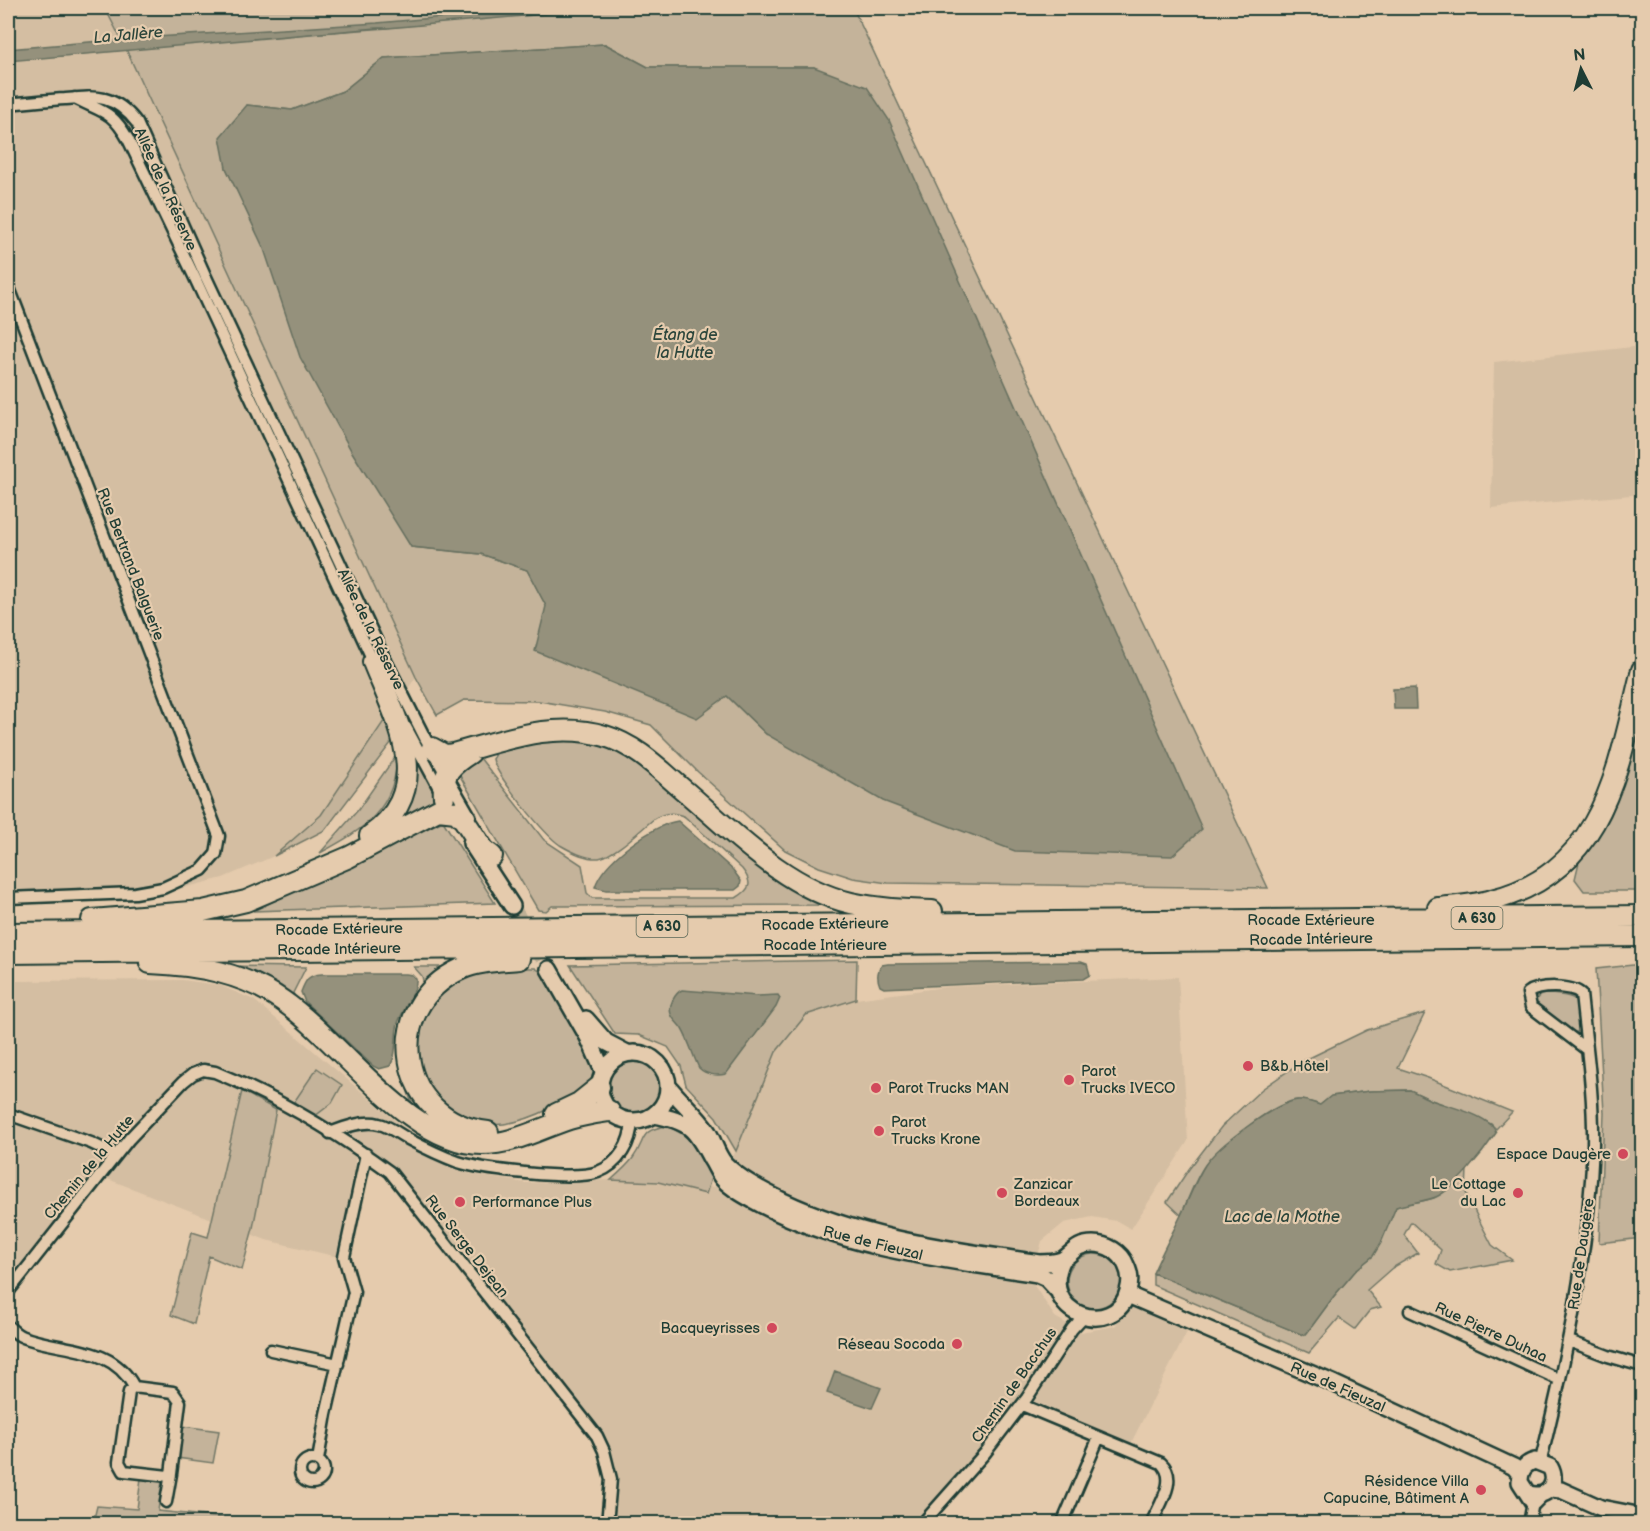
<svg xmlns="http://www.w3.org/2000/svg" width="1650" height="1531" font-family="'Balsamiq Sans',sans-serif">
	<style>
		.built { fill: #d4bea2 }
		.green { fill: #c4b39a; stroke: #727867; stroke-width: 1.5; fill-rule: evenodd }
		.water { fill: #95917c; stroke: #666f5f; stroke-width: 1.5 }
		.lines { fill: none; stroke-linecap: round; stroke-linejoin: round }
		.secondary-tunnel { stroke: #bdaf95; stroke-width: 15; stroke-dasharray: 15 8; stroke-linecap: butt }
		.street-casing { stroke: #1f3d34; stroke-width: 15 }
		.secondary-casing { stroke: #1f3d34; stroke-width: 20 }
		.highway-casing { stroke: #1f3d34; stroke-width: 24 }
		.street { stroke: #e5cbad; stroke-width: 10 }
		.secondary { stroke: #e5cbad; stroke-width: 15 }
		.highway { stroke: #e5cbad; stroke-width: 20 }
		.poi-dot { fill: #d1495b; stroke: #e5cbad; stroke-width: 2 }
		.labels { text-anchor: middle; stroke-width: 4.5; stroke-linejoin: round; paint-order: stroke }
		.shield { fill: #e5cbad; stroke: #5a6858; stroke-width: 1.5 }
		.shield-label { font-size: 14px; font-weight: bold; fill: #1f3d34 }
		.street-label { font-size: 15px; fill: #1f3d34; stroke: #e5cbad }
		.poi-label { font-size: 15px; fill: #1f3d34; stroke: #e5cbad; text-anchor: start }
		.water-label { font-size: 16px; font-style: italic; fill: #2b453b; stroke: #e5cbad }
	</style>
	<rect width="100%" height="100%" fill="#e5cbad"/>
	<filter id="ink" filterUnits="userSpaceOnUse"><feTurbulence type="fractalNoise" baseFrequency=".0167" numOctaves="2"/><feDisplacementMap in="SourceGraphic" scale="12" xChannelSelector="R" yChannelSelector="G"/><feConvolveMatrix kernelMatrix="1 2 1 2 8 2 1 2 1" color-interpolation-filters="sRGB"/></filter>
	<g filter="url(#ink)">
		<path class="built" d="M8,8h97l20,39 291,630 -95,138 -47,41 -51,22 -72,18 -88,6h-55z
			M1642,346v148l-151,14 3,-146z
			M1178,977l10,164 -57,88 -14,-8 -25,-4 -28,6 -22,18 -11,40 24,36 26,15 34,-6 15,-20 57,26 -56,111 -104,-45 -105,125h-315l4,-44 -7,-28 -214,-279 -33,-22 -19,107 -72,-17 -166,-64 -92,116v-311l174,-1 37,5 35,15 184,157 33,17 55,9 85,-3 105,7 20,-36 40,-99 30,-38 50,-15 89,-12z"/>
		<path class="green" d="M105,8h748l415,880 -380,-5 -35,-5 -34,-11 -34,-17 -87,-78 -47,-47 -46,-13 -66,-11 -75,-1 -27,15 -21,-38 -291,-630zM405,23l-17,5 -210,15zM605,44l43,23h166l-48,667 -39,-38 -181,-90 -19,-36 -46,-16 -70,-7 -185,-379 21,-63 45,5 51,-19 41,-33z
			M386,718l8,21 -69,91 -51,26 47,-41z
			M1636,733l6,5v153h-58l-9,-12 4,-17 38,-64z
			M563,736l58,11 212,158 -281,1 -6,5 -8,-1 -82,-141 24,-11 64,82 38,25 5,28 5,5h144c15,-9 17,-15 6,-29l-57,-52c-11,-5 -19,-5 -30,1 -14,11 -39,37 -56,40 -12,1 -29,-7 -39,-13 -15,-10 -64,-69 -67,-86l7,-12z
			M413,750l23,48 -43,27z
			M397,754c0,55 -34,76 -77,99l38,-43z
			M443,821l52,82 -242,8z
			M857,960l-1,39 -50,16 -30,37 -40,99 -20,-34 -30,-32 -5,-19 -13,-19 -29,-12 -24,-1 -45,-69z
			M1642,964v274l-43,5 5,-130 -8,-144z
			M222,966l84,1 -13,26 5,9z
			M414,967h36l-46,67 32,84 1,10c-5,-3 -12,-6 -16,-10 -8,-10 -12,-21 -15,-33 -11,-37 -6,-70 18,-100l-2,-9z
			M535,968l11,7 44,76 4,19 -4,13c-26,19 -53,36 -86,41 -14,2 -27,-2 -40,-8 -11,-5 -25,-13 -34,-23 -18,-23 -19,-73 2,-94 8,-7 29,-21 39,-25 16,-7 46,-6 64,-6z
			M1548,994c34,2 29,4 32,36l-2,2h-6l-35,-25 -1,-7c3,-5 6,-6 12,-6z
			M1425,1013l-27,55 30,10 84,34 -16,17 -5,-5 -62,-25 -19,-9 -40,1 -38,5 -12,9c-7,-2 -15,-6 -23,-5 -25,3 -74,45 -91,64 -10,12 -18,36 -25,51l-14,-13 22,-33 33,-43 40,-37 39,-27 66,-32z
			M606 1087a27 27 0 1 1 54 0a27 27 0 1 1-54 0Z
			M317,1068l25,17 -10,18 -17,13 -21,-14z
			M242,1091l34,19 -23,118 -11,42 -33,-14 -15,68 -23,-9 21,-83 16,5z
			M666,1126c27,10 33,25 46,49l-6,19 -48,-12 -47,-2c8,-7 16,-14 22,-22 14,-19 5,-27 33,-32z
			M1467,1169l-1,24 12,25 14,27 20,15 -62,12 -14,-8 5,-14 -30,-28 -7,13 14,18 -26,15 -25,22 14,17 -11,3 -15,19 -16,-11 -30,35 -156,-68v-12l150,62 4,-2 27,-37 23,-27 16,-13 23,-49c12,-4 25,-5 38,-9 13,-5 24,-19 33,-29z
			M1067 1281a27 27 0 1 1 54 0a27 27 0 1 1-54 0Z
			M182,1426l37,5 -6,32 -36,-5z
			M141,1478l21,3 -4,30 114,12h-179l4,-17 40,3z"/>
		<path class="water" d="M546,8h67l-225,20h-11l-369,33v-12l116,-10 253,-16z
			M605,44l43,23h166l53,20 22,33 313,709 -30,27 -157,-5 -132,-50 -117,-67 -39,-38 -30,22 -162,-67 11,-45 -19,-36 -46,-16 -70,-7 -59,-95 -52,-95 -36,-108 -38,-81 -6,-31 27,-32 45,5 51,-19 41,-33z
			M1415,688l1,21h-22l-1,-20z
			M678,821l55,49 8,11 -1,5 -5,4h-129l-11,-3c7,-25 58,-63 83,-66z
			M1081,962l6,2 3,11 -7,4 -199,9 -4,-2c-3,-7 -3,-15 2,-21l6,-1z
			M322,974h84l6,1 4,4c2,12 -14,31 -18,44 -4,15 0,30 -8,43l-11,3 -6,-3 -68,-64 -4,-10c5,-13 7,-17 21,-18z
			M682,990l76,6 20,-1 2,3 -4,9 -50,67c-9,2 -20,1 -27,-6 -6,-12 -10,-27 -17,-39 -3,-5 -9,-9 -11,-15 -3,-8 4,-21 11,-24z
			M1410,1090c7,3 14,7 21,10 15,6 61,15 65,33 -12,18 -42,58 -63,65 -12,4 -25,5 -37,9l-15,36 -8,13 -16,13 -23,27 -27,37 -4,2 -150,-62c9,-21 20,-41 30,-62 7,-15 13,-32 22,-46 12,-19 70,-62 93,-65 8,-1 15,3 22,5l11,-9 39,-5z
			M835,1371l46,17 -9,20 -45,-15z"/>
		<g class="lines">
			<path class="secondary-tunnel" d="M512,906l37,63"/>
			<defs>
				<path id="street" d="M75,98c26,14 36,11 53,41l66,137 181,389
					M8,104c19,-2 38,-4 57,-5 32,-3 50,-5 72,24l68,152 179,382 41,81 45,78
					M8,285l211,551 -3,18 -14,16 -39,18 -28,5 -127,5
					M406,727l35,65
					M8,1114l83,29 25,12
					M330,1133c15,-6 34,-13 49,-9 10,2 20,10 29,15 15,8 33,17 50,23 26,8 116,19 140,10 21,-8 33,-29 34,-51
					M8,1292l121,-153 54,-57 10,-8 10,-4 12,2c62,25 122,61 175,100l207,264 7,15 7,28 -4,45
					M1410,1311l150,69
					M8,1326c4,4 9,9 15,11 39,15 89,7 111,50
					M1569,1341l39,15 34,10
					M271,1350l67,14
					M134,1387l39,5 7,10 -9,72 -3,2 -44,-5 -5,-9 10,-70z
					M1022,1405l139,58c18,16 -2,42 -10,61
					M1542,1456c25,-102 47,-206 51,-311 1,-51 -7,-101 -12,-151 -9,-9 -43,-9 -53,-1l3,14 55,42
					M300 1471a12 12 0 1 1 24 0a12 12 0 1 1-24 0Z
					M318,1460l8,-46 28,-122 -10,-35 22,-103
					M166,1502l5,-28
					M922,1524l63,-71 42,-55 45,-69 12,-13
					M1062,1524l37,-87
					M1529,1524l4,-22"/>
				<path id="secondary" d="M471,843l41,63
					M549,969l39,68 15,34
					M586,1019l20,23 21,11
					M600 1087a34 34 0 1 1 68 0a34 34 0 1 1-68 0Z
					M669,1087c12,15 29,29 39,45 6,10 9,23 17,32 16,16 38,27 58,37 83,39 167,48 256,62 7,0 16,0 23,-3 11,-7 14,-16 31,-16 14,0 28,8 33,21 4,8 5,17 2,26 -12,49 -93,24 -65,-32
					M654,1115c35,6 41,13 57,44 4,6 7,14 12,20 10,11 28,20 41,27 85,44 180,53 273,68l9,4 11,12
					M1128,1295l207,89 179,83 6,7
					M1551,1489l10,1 40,18 41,8
					M1529,1494c19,5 30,-11 21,-27l-15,-6c-11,3 -15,10 -15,21l13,20 7,-7"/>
				<path id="highway" d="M432,748l11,6 6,1c51,-13 103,-35 156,-19 33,10 56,35 81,56 49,42 100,96 165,111 27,6 54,7 81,8
					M444,797c-2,-24 7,-32 26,-44
					M370,836c67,-48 27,-114 3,-174
					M1438,908c18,-2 37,-3 54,-8 114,-29 126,-134 150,-230
					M92,920l111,-9 43,-10 103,-44 89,-47 18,2 8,8 20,30 8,6
					M8,933l1634,-17
					M8,953l1634,-17
					M150,963c48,2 94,10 133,38 59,41 126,143 199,143 32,0 59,-16 87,-25 13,-4 27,-6 40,-8
					M556,1114l23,-11 20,-16
					M488,1132c-90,-10 -110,-125 -27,-163 18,-8 39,-8 58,-10"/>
			</defs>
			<use href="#street" class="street-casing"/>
			<use href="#secondary" class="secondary-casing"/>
			<use href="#highway" class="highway-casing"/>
			<use href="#street" class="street"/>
			<use href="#secondary" class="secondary"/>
			<use href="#highway" class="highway"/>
		</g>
	</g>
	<g class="poi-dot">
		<circle cx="1248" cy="1066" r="6"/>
		<circle cx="1069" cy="1080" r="6"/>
		<circle cx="876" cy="1088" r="6"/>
		<circle cx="879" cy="1131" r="6"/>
		<circle cx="1623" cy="1154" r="6"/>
		<circle cx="1002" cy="1193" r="6"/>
		<circle cx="1518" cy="1193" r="6"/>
		<circle cx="460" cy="1202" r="6"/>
		<circle cx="772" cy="1328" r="6"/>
		<circle cx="957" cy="1344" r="6"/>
		<circle cx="1481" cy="1490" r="6"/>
	</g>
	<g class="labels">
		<g class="shield">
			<rect x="1451.5" y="907" width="51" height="22" rx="4.5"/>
			<rect x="636.5" y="915" width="51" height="22" rx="4.5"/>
		</g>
		<g class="shield-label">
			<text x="1477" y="923">A 630</text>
			<text x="662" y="931">A 630</text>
		</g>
		<g class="street-label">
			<text transform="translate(166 189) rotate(66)" y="5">Allée de la Réserve</text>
			<text transform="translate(131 564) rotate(69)" y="5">Rue Bertrand Balguerie</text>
			<text transform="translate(371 629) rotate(64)" y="5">Allée de la Réserve</text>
			<text x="1311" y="925">Rocade Extérieure</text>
			<text transform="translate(825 924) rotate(-1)" y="5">Rocade Extérieure</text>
			<text transform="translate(339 929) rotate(-1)" y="5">Rocade Extérieure</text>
			<text transform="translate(1311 939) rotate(-1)" y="5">Rocade Intérieure</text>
			<text x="825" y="950">Rocade Intérieure</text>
			<text transform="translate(339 949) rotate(-1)" y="5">Rocade Intérieure</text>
			<text transform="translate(89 1167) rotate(-50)" y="5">Chemin de la Hutte</text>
			<text transform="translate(873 1243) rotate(14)" y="5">Rue de Fieuzal</text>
			<text transform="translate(467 1246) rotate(52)" y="5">Rue Serge Dejean</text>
			<text transform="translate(1581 1254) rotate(-82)" y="5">Rue de Daugère</text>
			<text transform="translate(1491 1332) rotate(25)" y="5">Rue Pierre Duhaa</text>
			<text transform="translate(1014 1385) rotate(-55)" y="5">Chemin de Bacchus</text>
			<text transform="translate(1338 1387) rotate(24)" y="5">Rue de Fieuzal</text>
		</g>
		<g class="poi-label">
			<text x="1260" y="1071">B&amp;b Hôtel</text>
			<text x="1081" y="1076">Parot<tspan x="1081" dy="17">Trucks IVECO</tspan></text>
			<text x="888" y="1093">Parot Trucks MAN</text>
			<text x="891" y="1127">Parot<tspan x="891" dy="17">Trucks Krone</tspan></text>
			<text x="1611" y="1159" text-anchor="end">Espace Daugère</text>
			<text x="1014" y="1189">Zanzicar<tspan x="1014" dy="17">Bordeaux</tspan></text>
			<text x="1506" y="1189" text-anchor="end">Le Cottage<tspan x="1506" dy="17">du Lac</tspan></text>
			<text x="472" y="1207">Performance Plus</text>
			<text x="760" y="1333" text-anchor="end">Bacqueyrisses</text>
			<text x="945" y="1349" text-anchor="end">Réseau Socoda</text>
			<text x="1469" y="1486" text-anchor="end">Résidence Villa<tspan x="1469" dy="17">Capucine, Bâtiment A</tspan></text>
		</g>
		<g class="water-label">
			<text transform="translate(128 34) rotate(-5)" y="6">La Jallère</text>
			<text x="685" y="340">Étang de<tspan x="685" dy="18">la Hutte</tspan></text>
			<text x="1282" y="1222">Lac de la Mothe</text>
		</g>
	</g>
	<rect width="1650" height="1531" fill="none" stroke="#e5cbad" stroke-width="30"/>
	<rect x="15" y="15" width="1620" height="1501" fill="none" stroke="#1f3d34" stroke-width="2" filter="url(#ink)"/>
	<g transform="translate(1581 69) rotate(354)" stroke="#e5cbad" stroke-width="4.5" paint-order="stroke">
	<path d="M0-4.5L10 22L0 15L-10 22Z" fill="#1f3d34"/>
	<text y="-9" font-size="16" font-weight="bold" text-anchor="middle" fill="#1f3d34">N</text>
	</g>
</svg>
